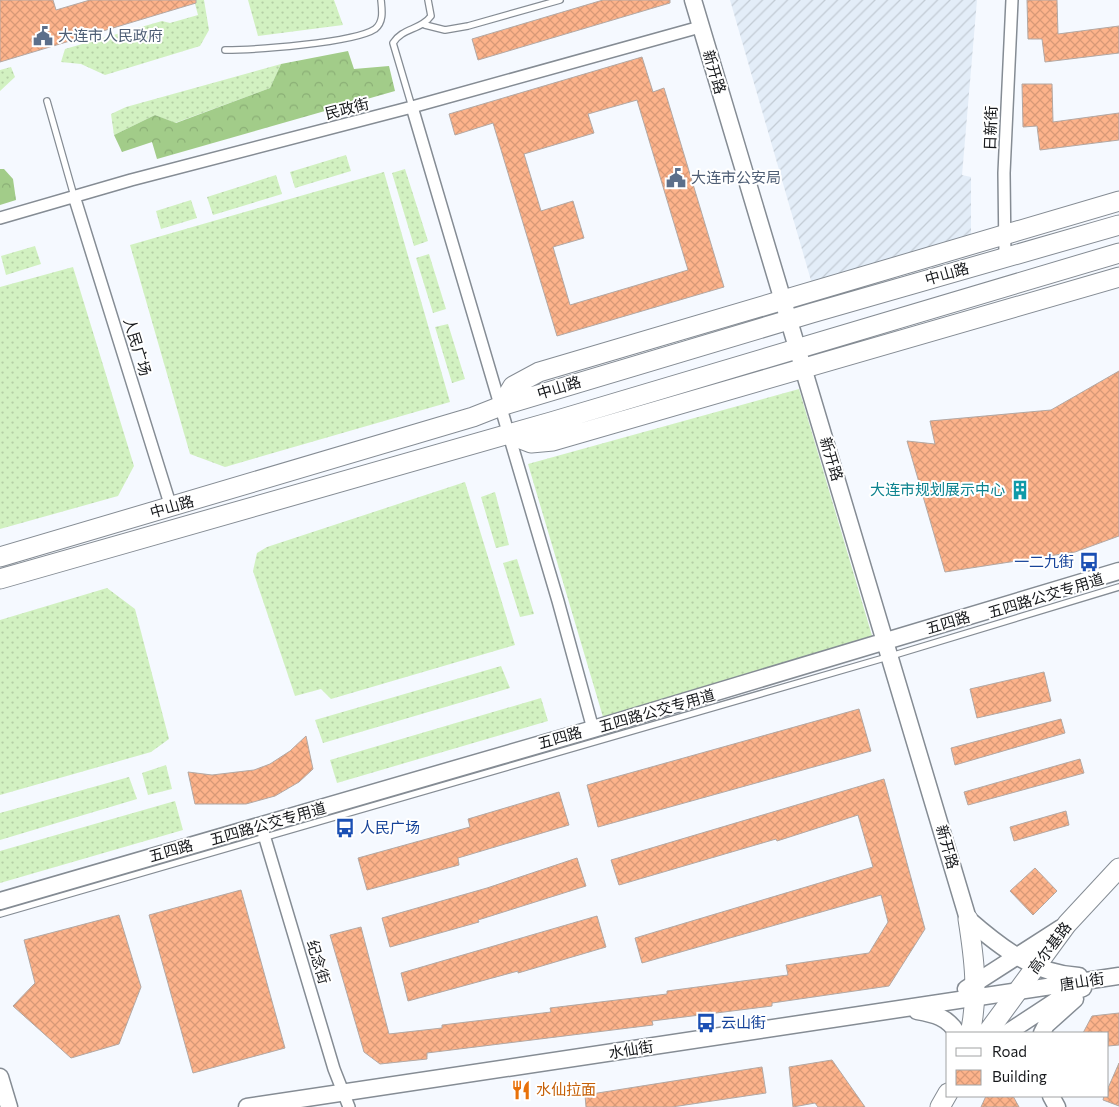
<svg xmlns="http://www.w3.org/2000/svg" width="1119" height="1107" font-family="Commissioner,'Noto Sans SC',sans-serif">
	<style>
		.industrial { fill: url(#industrial-furrows) }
		.grass { fill: url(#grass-dots) }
		.forest { fill: url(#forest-crowns) }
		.building { fill: url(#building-cross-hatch); stroke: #b3a8a3; fill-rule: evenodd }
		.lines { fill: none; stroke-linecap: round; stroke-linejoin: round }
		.lane-casing { stroke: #858c94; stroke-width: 8 }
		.street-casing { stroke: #858c94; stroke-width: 14 }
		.secondary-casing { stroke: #858c94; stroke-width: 19 }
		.primary-casing { stroke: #858c94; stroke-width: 21 }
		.lane { stroke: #fff; stroke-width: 5.5 }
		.street { stroke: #fff; stroke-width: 11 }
		.secondary { stroke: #fff; stroke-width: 16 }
		.primary { stroke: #fff; stroke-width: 19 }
		.labels { text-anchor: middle; stroke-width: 4; stroke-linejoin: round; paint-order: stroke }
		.service-label { font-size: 15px; fill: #4e5e75; stroke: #fff; text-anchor: start }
		.street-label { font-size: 15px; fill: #17191c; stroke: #fff }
		.culture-label { font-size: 15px; fill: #0d838f; stroke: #fff; text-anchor: end }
		.transit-label { font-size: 15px; fill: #164399; stroke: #fff; text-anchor: start }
		.food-label { font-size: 15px; fill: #c56008; stroke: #fff; text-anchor: start }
	</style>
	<defs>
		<pattern id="industrial-furrows" width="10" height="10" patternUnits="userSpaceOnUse" patternTransform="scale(1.25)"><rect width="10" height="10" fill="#e3edf8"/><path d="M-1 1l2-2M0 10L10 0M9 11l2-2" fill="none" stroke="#c2cbd4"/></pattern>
		<pattern id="grass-dots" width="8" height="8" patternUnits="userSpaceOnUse" patternTransform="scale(1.25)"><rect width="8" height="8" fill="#d2f1c1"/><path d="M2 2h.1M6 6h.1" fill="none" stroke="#b4cea5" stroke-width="1.8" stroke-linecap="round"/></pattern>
		<pattern id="forest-crowns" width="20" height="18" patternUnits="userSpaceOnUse" patternTransform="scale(1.25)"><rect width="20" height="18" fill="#a2cc89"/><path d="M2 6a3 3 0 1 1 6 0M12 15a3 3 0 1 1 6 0" fill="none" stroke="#8baf76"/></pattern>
		<pattern id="building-cross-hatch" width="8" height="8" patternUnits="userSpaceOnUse" patternTransform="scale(1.25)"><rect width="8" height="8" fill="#fdb38b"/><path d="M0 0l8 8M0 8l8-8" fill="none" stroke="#d89977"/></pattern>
	</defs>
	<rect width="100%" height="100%" fill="#f5f9ff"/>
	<path class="industrial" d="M730,0h247l-15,175 9,2v62l-159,45z"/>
	<path class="grass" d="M194,0h10l5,30 -9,16 -95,29 -24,-11 -20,-2 4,-13 97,-28 8,2 28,-8z
		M248,0h86l9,25 -85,11z
		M281,64l-11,24 -95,35 -20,-8 -41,20 -3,-21 15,-7z
		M11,67l4,10 -15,14v-21z
		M346,155l5,16 -56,17 -5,-16z
		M405,169l23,72 -14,5 -22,-73z
		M384,172l66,230 -225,65 -35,-13 -60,-209z
		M276,175l6,19 -69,21 -6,-18z
		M191,200l6,18 -36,11 -5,-18z
		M35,246l6,18 -35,11 -5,-19z
		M429,254l17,55 -13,4 -17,-55z
		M73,267l61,199 -16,30 -118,33v-242z
		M448,324l17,55 -13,4 -17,-56z
		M799,389l74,250 -270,78 -75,-253z
		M465,482l50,163 -184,54 -10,-10 -26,7 -42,-125 4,-18 10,-6z
		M495,492l14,53 -13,3 -15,-51z
		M517,559l17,55 -14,3 -17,-54z
		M107,588l28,21 34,130 -18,13 -151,43v-175z
		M501,666l9,22 -187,55 -8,-23z
		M541,698l7,23 -211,62 -7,-23z
		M166,765l6,24 -24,6 -6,-22z
		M129,777l8,22 -137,41v-27z
		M175,801l8,29 -183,53v-32z"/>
	<path class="forest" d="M348,51l6,18 35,-3 6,25 -238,68 -5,-17 -30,10 -8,-17 41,-20 21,8 94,-35 11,-24z
		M0,169h4l9,10 3,21 -16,5z"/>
	<path class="building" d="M0,0h53l3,10 34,-10h106v3l-196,59z
		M603,0h67v3l-192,57 -6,-21z
		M1027,0h30l1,34 61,-8v27l-74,9 -3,-23h-14z
		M642,57l11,35 11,-4 60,199 -167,49 -64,-213 -38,12 -6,-21zM637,100l51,170 -118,35 -17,-58 31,-9 -11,-37 -32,10 -17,-57 70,-21 -6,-19z
		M1022,84h30l1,38 66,-9v27l-79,10 -3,-24 -14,1z
		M1119,371v165l-44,16 -130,20 -38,-131 28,3 -5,-23 121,-11z
		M1044,672l7,29 -74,17 -7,-29z
		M859,709l12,42 -273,76 -11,-42z
		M1061,719l4,14 -110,32 -4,-17z
		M306,736l7,33 -14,13 -24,14 -29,8h-51l-7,-32 24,3 42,-5 16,-6 20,-13z
		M1080,759l4,14 -116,32 -4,-13z
		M884,779l41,150 -36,57 -117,17v3l-120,15 1,4 -226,28v6l-47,5 -16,-12 -34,-117 31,-8 28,107 53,-6v-3l109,-13 -1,-4 117,-14v-3l121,-16 -2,-10 83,-12 19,-31 -7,-27 -239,68 -7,-25 238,-71 -15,-52 -81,26 -1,-2 -157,46 -8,-25z
		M559,792l10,33 -111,33 1,7 -92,25 -9,-32 112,-31 -2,-8z
		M1066,811l3,14 -55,16 -4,-14z
		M577,858l9,28 -108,34 1,2 -89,25 -8,-29 105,-30z
		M1035,868l22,23 -24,24 -23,-24z
		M241,890l44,158 -92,25 -44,-158z
		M119,915l22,72 -22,57 -48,14 -58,-52 22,-23 -11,-43z
		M597,916l9,31 -88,26v-2l-110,30 -7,-28z
		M1119,1013v32l-11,1v-13h-25l9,-17z
		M832,1060l33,47h-47l-3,-4 -22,4 -4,-40z
		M1119,1063v43l-16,-6 1,-4h4v-8z
		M762,1067l4,26 -94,14h-86l-1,-12z
		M986,1096h27l6,11h-38z"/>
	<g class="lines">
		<defs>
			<path id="lane" d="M425,25l20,5 23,-4 92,-26
				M225,50c28,0 129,-7 150,-21 9,-7 7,-19 6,-29
				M47,101l27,95
				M412,107l-19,-64c9,-15 28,-13 38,-27l-3,-16
				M0,914l891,-258 228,-69"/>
			<path id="street" d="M412,107l146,494 35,128
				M74,196l97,311
				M0,218l131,-38 281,-73 288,-80
				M1005,257l-1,-84 8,-173
				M261,825l73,244 15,38"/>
			<path id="secondary" d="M693,0l275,919
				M0,901l593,-172 526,-158
				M968,919c32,28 66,55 111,57
				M966,989l95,-61
				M917,1011c17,3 31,6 40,22
				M1007,1033l58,-38 18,-7
				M1042,1033l4,-8 29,-26
				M0,1077l9,30
				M1051,1096l6,11
				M247,1107l872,-131"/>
			<path id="primary" d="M501,406l12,-20 26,-14 580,-171
				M508,434l23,9 22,-2 566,-164
				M0,557l473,-140 28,-11 311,-93 307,-88
				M0,579l551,-157 568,-169
				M968,919c6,38 11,76 2,114
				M987,1033l80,-109 52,-56
				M940,1107l8,-14"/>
		</defs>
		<use href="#lane" class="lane-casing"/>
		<use href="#street" class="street-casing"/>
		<use href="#secondary" class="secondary-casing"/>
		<use href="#primary" class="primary-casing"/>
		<use href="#lane" class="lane"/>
		<use href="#street" class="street"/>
		<use href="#secondary" class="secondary"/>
		<use href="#primary" class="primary"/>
	</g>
	<defs>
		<symbol id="civic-bare" viewBox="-9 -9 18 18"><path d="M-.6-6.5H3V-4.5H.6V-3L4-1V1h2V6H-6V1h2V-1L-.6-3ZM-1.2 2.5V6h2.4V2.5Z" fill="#5c6f8a" stroke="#fff" stroke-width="2.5" paint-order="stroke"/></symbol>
		<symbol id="building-bare" viewBox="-9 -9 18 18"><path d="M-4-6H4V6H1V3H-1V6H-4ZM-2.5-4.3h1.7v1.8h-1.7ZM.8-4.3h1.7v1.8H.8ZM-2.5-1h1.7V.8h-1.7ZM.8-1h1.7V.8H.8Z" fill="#0f9aa8" stroke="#fff" stroke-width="2.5" paint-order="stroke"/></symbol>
		<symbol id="bus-bare" viewBox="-9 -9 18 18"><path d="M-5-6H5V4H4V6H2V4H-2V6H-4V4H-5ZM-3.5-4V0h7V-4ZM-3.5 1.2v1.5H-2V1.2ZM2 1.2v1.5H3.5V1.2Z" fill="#1a4fb4" stroke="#fff" stroke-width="2.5" paint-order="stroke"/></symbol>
		<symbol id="restaurant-bare" viewBox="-9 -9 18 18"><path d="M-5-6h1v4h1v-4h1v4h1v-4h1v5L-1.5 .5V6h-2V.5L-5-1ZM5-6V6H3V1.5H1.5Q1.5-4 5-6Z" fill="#e8710a" stroke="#fff" stroke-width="2.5" paint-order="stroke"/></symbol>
	</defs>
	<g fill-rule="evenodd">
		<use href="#civic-bare" x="29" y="22" width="28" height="28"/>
		<use href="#civic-bare" x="662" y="164" width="28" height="28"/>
		<use href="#building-bare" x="1006" y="476" width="28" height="28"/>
		<use href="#bus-bare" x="1075" y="548" width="28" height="28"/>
		<use href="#bus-bare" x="331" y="814" width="28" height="28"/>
		<use href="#bus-bare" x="692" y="1009" width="28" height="28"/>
		<use href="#restaurant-bare" x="507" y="1076" width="28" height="28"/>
	</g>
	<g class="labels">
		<g class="service-label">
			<text x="58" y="41">大连市人民政府</text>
			<text x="691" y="183">大连市公安局</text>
		</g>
		<g class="street-label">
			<text transform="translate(714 72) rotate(73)" y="5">新开路</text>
			<text transform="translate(347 109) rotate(-14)" y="5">民政街</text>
			<text transform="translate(991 128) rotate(-88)" y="5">日新街</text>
			<text transform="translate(947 274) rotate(-16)" y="5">中山路</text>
			<text transform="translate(137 347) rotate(73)" y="5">人民广场</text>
			<text transform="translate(559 388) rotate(-17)" y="5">中山路</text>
			<text transform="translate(831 459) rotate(73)" y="5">新开路</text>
			<text transform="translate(172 507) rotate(-16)" y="5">中山路</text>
			<text transform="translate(1046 596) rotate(-17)" y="5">五四路公交专用道</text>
			<text transform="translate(948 623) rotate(-17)" y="5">五四路</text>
			<text transform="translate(657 711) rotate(-16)" y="5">五四路公交专用道</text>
			<text transform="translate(560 738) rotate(-16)" y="5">五四路</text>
			<text transform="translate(268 824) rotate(-16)" y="5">五四路公交专用道</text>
			<text transform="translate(947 847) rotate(74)" y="5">新开路</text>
			<text transform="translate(171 851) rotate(-16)" y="5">五四路</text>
			<text transform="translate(1050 948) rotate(-53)" y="5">高尔基路</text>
			<text transform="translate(318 962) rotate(73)" y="5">纪念街</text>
			<text transform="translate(1082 982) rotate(-9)" y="5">唐山街</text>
			<text transform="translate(631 1050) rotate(-9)" y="5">水仙街</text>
		</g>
		<g class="culture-label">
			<text x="1005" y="495">大连市规划展示中心</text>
		</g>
		<g class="transit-label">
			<text x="1074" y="567" text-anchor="end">一二九街</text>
			<text x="360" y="833">人民广场</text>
			<text x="721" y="1028">云山街</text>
		</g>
		<g class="food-label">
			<text x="536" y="1095">水仙拉面</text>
		</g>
	</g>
	<rect x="946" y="1032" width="162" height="65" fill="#ffffff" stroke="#a2a3a4"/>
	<rect x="956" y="1048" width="25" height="8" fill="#ffffff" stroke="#a2a3a4"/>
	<text x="992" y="1057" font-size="15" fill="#17191c">Road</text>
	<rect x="956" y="1070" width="25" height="15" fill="url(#building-cross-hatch)" stroke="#a2a3a4"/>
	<text x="992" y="1082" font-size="15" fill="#17191c">Building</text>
</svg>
